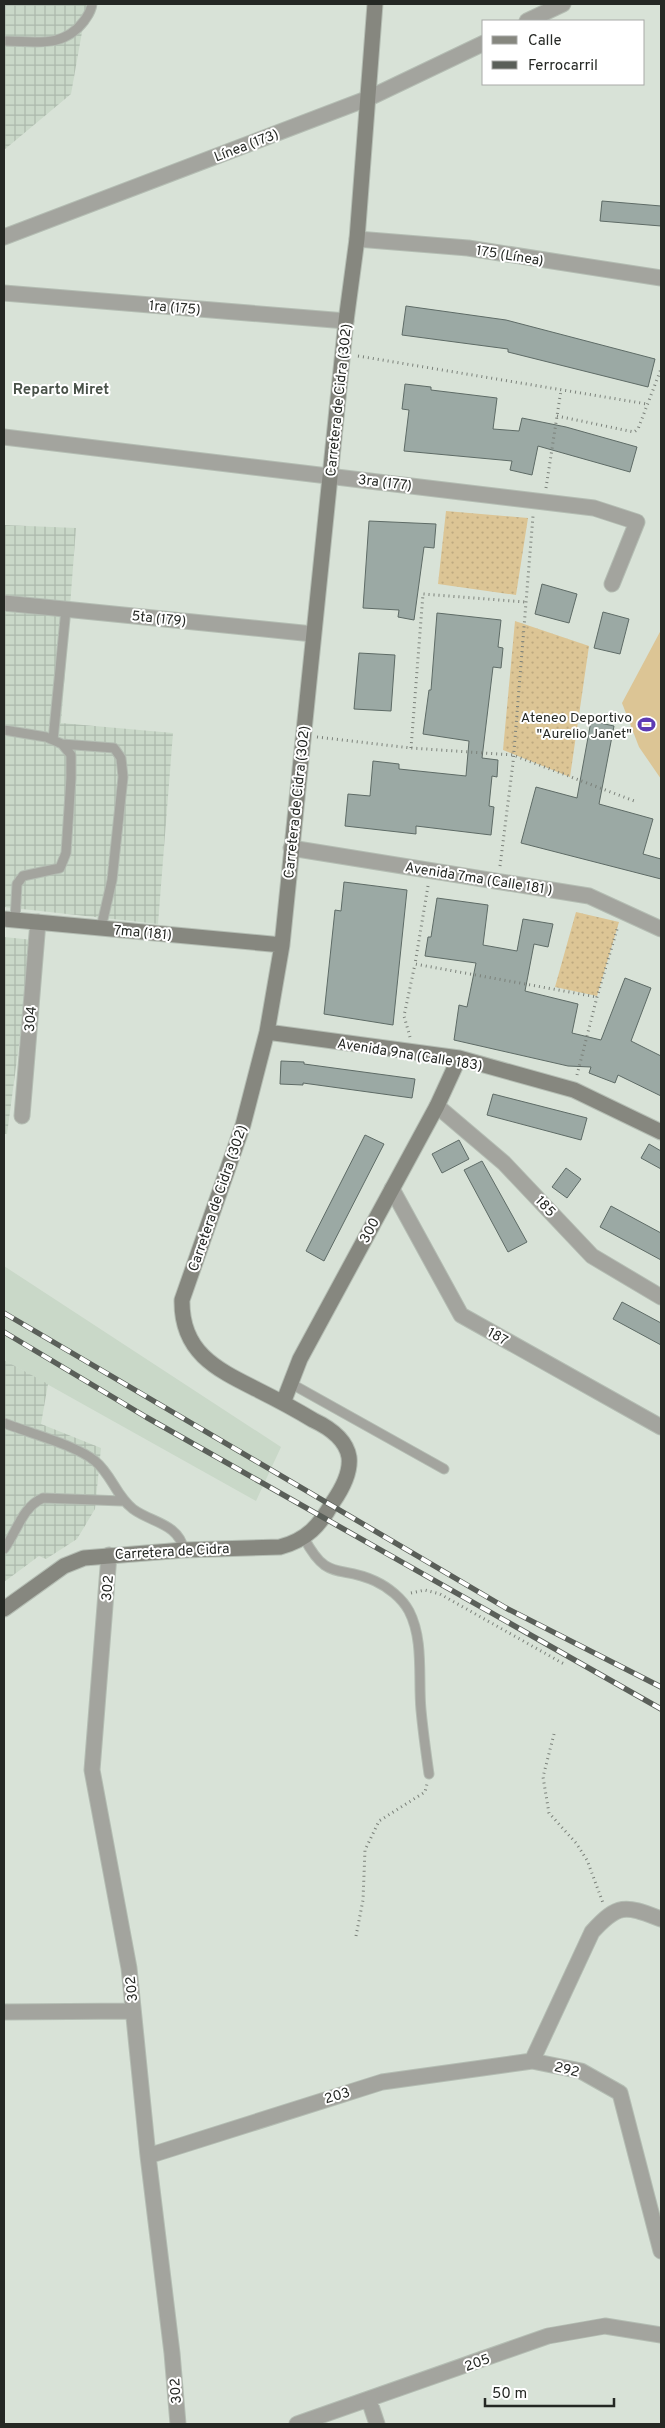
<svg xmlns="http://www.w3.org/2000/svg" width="665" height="2428" font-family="Overpass,sans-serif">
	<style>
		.built { fill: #c9d8c8 }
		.industrial { fill: url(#industrial-grid) }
		.grass { fill: url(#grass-dots) }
		.garden { fill: #dcc595 }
		.building { fill: #9ba9a4; stroke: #5e6b66 }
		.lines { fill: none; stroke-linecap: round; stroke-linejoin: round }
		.lane-casing { stroke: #b4bdb3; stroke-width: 11 }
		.street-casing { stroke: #b4bdb3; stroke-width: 17 }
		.secondary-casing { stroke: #b4bdb3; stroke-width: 17 }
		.path { stroke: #7b817a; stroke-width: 3; stroke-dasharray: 1 4; stroke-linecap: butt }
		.lane { stroke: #a3a49e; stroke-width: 9 }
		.street { stroke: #a3a49e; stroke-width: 15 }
		.secondary { stroke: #86877f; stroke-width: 15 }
		.rail-casing { stroke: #5a5f59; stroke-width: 5.5 }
		.rail { stroke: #fff; stroke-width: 4; stroke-dasharray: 11; stroke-linecap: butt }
		.labels { text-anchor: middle; stroke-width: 4; stroke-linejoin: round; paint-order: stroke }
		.street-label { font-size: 14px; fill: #252824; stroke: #fff }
		.poi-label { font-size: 14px; fill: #252824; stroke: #fff; text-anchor: end }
		.neighbourhood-label { font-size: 15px; font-weight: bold; fill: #495249; stroke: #fff }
	</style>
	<defs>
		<pattern id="industrial-grid" width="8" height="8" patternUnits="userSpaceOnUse" patternTransform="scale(1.25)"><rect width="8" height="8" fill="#c9d8c8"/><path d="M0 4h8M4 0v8" fill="none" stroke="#acb9ac"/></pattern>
		<pattern id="grass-dots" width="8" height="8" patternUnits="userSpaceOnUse" patternTransform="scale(1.25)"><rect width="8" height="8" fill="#dcc595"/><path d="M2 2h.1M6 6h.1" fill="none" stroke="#bda980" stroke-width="1.8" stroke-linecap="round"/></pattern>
	</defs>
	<rect width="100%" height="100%" fill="#d8e2d7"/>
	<path class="built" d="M4,1266l277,181 -25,54 -252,-141z"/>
	<path class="industrial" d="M4,4h83l-16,90 -67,56z
		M4,525l72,3 -15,195 112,10 -15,191 -154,-17z
		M4,937l29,3 -26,194h-3z
		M4,1360l44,24 -7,40 60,24 -6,61 -18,30 -31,20 -7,-3 -35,26z"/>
	<path class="grass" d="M446,511l82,7 -12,77 -78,-11z
		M515,621l74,25 -19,131 -67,-27z
		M576,912l43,10 -22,74 -42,-9z"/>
	<path class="garden" d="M661,630v149l-22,-32 -17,-44z"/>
	<path class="building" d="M602,201l59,5v20l-61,-5z
		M406,306l100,14 149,39 -7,28 -140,-35v-3l-106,-14z
		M405,384l26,3v3l66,8 -4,31 26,2 3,-13 44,9 71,20 -7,25 -92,-26 -6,29 -22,-5 2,-9 -108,-10 5,-41 -7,-1z
		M369,521l67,3 -2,24 -10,-1 -10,73 -16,-3 1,-7 -36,-2z
		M542,584l35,10 -8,29 -34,-9z
		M603,612l26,7 -9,35 -26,-6z
		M437,613l64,7 -3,27 5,1 -2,20 -8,-1 -11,91 16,2 -1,17 -5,-1 -3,30 5,1 -3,28 -75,-9v8l-71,-8 3,-32 22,2 3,-35 26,3v5l67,7 3,-35 -46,-7 6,-44h2z
		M359,653l36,2 -4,56 -37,-2z
		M591,721l23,5 -15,78 54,15 -10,35 18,5v20l-140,-36 15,-56 41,11z
		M344,882l63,8 -14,135 -69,-11 11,-104 6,1z
		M437,898l51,7 -5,40 34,6 6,-32 30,5 -5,23 -14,-3 -9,47 53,13 -6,29 29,7 24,-62 26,10 -20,53 30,15v40l-43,-21 -3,8 -26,-10 2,-6 -23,-1 -114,-26 5,-35 8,2 9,-44 -51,-7 3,-19h3z
		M281,1061l23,1v2l111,15 -3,19 -109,-15v2l-23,-1z
		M493,1094l94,24 -6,22 -94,-25z
		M365,1135l19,9 -60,117 -18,-10z
		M459,1140l10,19 -27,14 -10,-19z
		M649,1144l12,7v18l-20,-11z
		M482,1161l45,81 -19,10 -44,-82z
		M566,1168l15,11 -14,19 -15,-11z
		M611,1206l50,27v27l-61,-33z
		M622,1302l39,21v22l-48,-26z"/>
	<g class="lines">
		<defs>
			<path id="lane" d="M4,41c31,0 59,8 80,-20 4,-6 7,-9 8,-17
				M4,730l42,7 16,7 9,11v23l-5,75 -6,15 -37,8 -6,8 -2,36
				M53,740l13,-131
				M62,744l52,4 7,10 2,19 -11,103 -11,48
				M290,1383l154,86
				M4,1423c25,10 72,22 91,38 17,14 21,35 38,48 19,14 45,14 51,41
				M304,1538c24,45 34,26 71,43 13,6 27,17 34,30 15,29 9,67 12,99 2,21 5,43 8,64
				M4,1549c13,-17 18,-42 39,-51l79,3"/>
			<path id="street" d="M527,21l36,-17
				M4,237l365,-139 115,-55
				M357,239l111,9 193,30
				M4,293l342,28
				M4,437l590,71 43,14 -25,62
				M4,603l309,31
				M291,848l298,48 72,33
				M437,1106l67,57 88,93 69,41
				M22,1116l16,-194
				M392,1189l69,126 200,112
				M109,1555l-17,215 37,198 19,188 24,197 6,71
				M4,2012l129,-1
				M532,2061l60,-129c27,-30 34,-26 69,-13
				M148,2156l234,-74 150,-21 49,10 39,22 41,158
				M369,2400l8,24
				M297,2424l251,-88 57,-10 56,9"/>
			<path id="secondary" d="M4,919l278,26
				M267,1032l192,26 115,32 87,42
				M283,1403l17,-44 137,-253 22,-48
				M4,1609l60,-43 20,-8 100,-8 96,-3c27,-7 40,-22 53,-45 9,-13 18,-29 16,-45 -3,-18 -21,-30 -36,-37 -18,-11 -37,-21 -57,-31 -40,-20 -75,-37 -74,-89l61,-175 24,-93 15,-87 64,-624 11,-82 18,-235"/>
		</defs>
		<use href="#lane" class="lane-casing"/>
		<use href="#street" class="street-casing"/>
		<use href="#secondary" class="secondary-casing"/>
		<path class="path" d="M358,356l289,48
			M557,416l77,16 4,-3 23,-60
			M546,488l15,-98
			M317,737l94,11 102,7 124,47
			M411,748l12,-154 102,8
			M500,866l13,-103 20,-247
			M428,886l-13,78 182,33
			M410,1037l-6,-21 11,-52
			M577,1075l20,-78 21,-71
			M411,1593l14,-3 15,4 124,70
			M554,1734l-11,43 6,36 27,30 11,17 16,43
			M356,1936l7,-36 2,-50 14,-29 46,-29 2,-8"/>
		<use href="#lane" class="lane"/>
		<use href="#street" class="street"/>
		<use href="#secondary" class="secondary"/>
		<defs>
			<path id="rail" d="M4,1313l502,295 155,79
				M4,1332l142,85 515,292"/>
		</defs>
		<use href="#rail" class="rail-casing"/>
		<use href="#rail" class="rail"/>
	</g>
	<defs>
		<symbol id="stadium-bare" viewBox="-9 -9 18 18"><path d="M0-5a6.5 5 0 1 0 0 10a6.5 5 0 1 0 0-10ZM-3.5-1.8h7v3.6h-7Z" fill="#5d3bb3" stroke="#fff" stroke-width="2.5" paint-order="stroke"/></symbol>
	</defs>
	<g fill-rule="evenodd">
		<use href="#stadium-bare" x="634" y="712" width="25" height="25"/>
	</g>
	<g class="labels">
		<g class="street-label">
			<text transform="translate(246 145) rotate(-21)" y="5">Línea (173)</text>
			<text transform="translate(510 255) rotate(9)" y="5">175 (Línea)</text>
			<text transform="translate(175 307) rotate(5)" y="5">1ra (175)</text>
			<text transform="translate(338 400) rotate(-84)" y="5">Carretera de Cidra (302)</text>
			<text transform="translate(385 482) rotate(7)" y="5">3ra (177)</text>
			<text transform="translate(159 618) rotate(6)" y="5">5ta (179)</text>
			<text transform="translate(296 802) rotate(-84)" y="5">Carretera de Cidra (302)</text>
			<text transform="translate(479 878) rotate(9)" y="5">Avenida 7ma (Calle 181 )</text>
			<text transform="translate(143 932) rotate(5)" y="5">7ma (181)</text>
			<text transform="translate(30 1019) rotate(-85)" y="5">304</text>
			<text transform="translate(410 1054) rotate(9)" y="5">Avenida 9na (Calle 183)</text>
			<text transform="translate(217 1198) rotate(-71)" y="5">Carretera de Cidra (302)</text>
			<text transform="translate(546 1206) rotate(47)" y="5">185</text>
			<text transform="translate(369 1230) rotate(-62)" y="5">300</text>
			<text transform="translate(498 1336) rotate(29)" y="5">187</text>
			<text transform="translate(172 1551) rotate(-3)" y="5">Carretera de Cidra</text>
			<text transform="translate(107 1588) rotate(-85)" y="5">302</text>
			<text transform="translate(131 1989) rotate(-96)" y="5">302</text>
			<text transform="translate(567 2069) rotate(14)" y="5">292</text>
			<text transform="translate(337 2095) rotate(-17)" y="5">203</text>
			<text transform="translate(477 2362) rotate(-20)" y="5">205</text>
			<text transform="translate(175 2391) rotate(-94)" y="5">302</text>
		</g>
		<g class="poi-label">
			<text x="632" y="722">Ateneo Deportivo<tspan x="632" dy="16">"Aurelio Janet"</tspan></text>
		</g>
		<g class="neighbourhood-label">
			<text x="61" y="394">Reparto Miret</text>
		</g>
	</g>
	<rect width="665" height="2428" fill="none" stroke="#252824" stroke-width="10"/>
	<rect x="482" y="20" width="162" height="65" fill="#ffffff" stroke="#a8a9a7"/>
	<rect x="492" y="36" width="25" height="8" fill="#86877f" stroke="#a8a9a7"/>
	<text x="528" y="45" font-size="15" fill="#252824">Calle</text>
	<rect x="492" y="61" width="25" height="8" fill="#5a5f59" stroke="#a8a9a7"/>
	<text x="528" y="70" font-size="15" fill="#252824">Ferrocarril</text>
	<path d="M485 2398v8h129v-8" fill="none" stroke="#252824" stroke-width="2.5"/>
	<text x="492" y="2398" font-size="15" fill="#252824" stroke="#ffffff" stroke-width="4" paint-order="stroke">50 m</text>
</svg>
